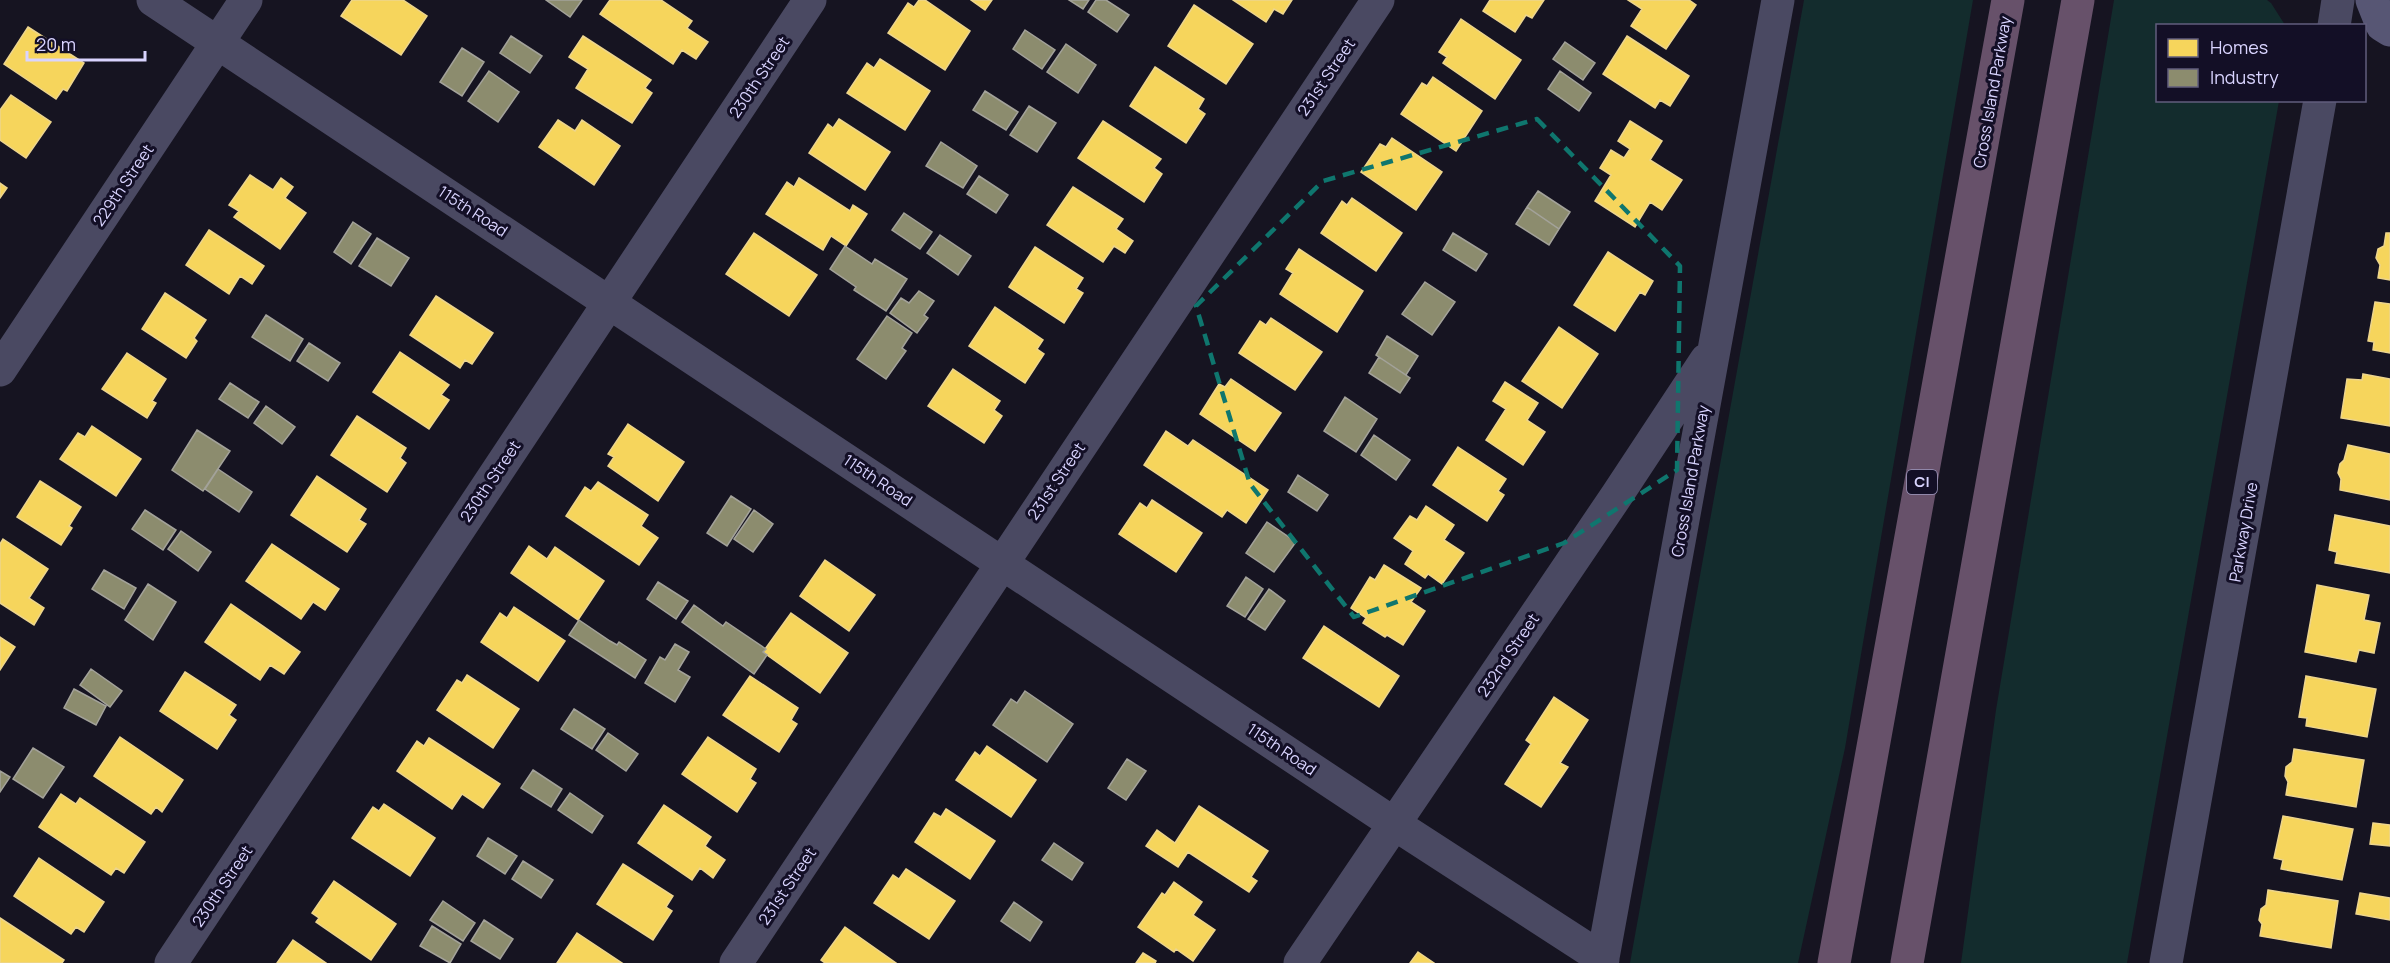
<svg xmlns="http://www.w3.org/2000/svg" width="2390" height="963" font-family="Manrope,sans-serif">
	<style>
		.green { fill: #132c2d }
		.homes { fill: #f6d55c; stroke: #edd58d; stroke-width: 1.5 }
		.industry { fill: #8c8c6e; stroke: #a3a29a; stroke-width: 1.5 }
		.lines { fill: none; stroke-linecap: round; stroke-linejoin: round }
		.minor { stroke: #4a4962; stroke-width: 33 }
		.secondary { stroke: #575674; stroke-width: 33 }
		.motorway { stroke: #67516a; stroke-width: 33 }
		.marked { fill: none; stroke: #0f766e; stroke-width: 4.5; stroke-dasharray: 12 8; stroke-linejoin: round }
		.labels { text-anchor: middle; stroke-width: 6; stroke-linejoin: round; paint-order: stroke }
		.shield { fill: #130f26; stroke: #9e99be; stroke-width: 1.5 }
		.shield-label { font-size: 15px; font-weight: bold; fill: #d9d4ff }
		.street-label { font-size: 16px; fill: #d9d4ff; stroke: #130f26 }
	</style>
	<rect width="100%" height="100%" fill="#161421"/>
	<path class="green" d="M1804,0h169l-128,748 -47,215h-168z
		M2114,0h153l4,3 14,22 -127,1v74l121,1 -152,862h-166l35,-253z"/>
	<path class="homes" d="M352,0h51l24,16 -26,39 -60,-39z
		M610,0h51l31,21 -5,7 21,14 -12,17 -14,-9 -9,14 -73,-50z
		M919,0h6l45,31 -25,39 -57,-37 20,-30 6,4z
		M971,0h21l-7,10z
		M1233,0h59l-9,14 -9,-5 -8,13z
		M1490,0h54l-12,18 -6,-3 -11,17 -32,-21z
		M1628,0h61l7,5 -30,44 -35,-23 11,-17z
		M1194,5l59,39 -27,40 -58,-38z
		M1461,19l60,41 -26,39 -52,-36 4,-6 -8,-5z
		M28,27l56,36 -17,28 -4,-2 -7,10 -52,-35z
		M583,36l68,44 -6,8 7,5 -20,30 -56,-35 12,-19 -19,-12z
		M1627,36l62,40 -19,30 -10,-6 -5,8 -52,-34z
		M880,59l50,32 -25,39 -58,-37 20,-30 7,5z
		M1155,67l49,32 -6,10 7,5 -19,29 -56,-37z
		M1433,77l49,34 -26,40 -55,-37 21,-31 5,3z
		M11,95l40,27 -25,36 -26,-18v-30z
		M839,119l51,33 -25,38 -56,-37 19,-29 5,4z
		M558,120l17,11 7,-11 38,26 -26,39 -55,-38z
		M1103,121l58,38 -7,9 8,6 -18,28 -66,-44z
		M1630,121l32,20 -12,19 32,20 -20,30 -12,-8 -15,25 -40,-26 16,-26 -11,-7 11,-18 13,8 6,-9 -12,-8z
		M1392,138l50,34 -26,38 -55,-38 19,-28 6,3z
		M250,175l23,15 8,-12 12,9 -8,11 21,15 -26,36 -46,-32 5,-6 -10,-6z
		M799,178l51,33 3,-6 14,9 -21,32 -15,-10 -8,14 -57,-36 21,-32 7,5z
		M0,183l7,5 -7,10z
		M1073,187l50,32 -7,10 17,12 -8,12 -11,-7 -11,16 -56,-37z
		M1352,198l50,35 -26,38 -55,-38 21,-32 5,4z
		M209,230l55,36 -12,18 -12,-8 -11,18 -43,-29z
		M754,233l63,42 -28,41 -63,-42z
		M2386,233h4v47l-12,-2 2,-13 -4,-7 2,-9 6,-3z
		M1035,247l48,31 -7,11 7,4 -19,30 -55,-36z
		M1299,249l64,42 -26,41 -57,-38 13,-21 -7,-4z
		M1608,252l45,29 -8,14 -5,-3 -25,39 -41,-26z
		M165,293l41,27 -12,18 3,3 -11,17 -44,-29z
		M436,296l57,37 -21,31 -7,-4 -5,8 -50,-33z
		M2375,302l15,2v49l-17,-3 1,-8 -6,-1z
		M995,307l48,33 -6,9 7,5 -19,29 -56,-37z
		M1271,318l51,34 -27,38 -56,-37 21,-32 6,4z
		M1559,327l39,27 -36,54 -40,-27z
		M400,352l49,33 -8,10 8,5 -20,29 -56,-37z
		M127,353l39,26 -14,22 4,2 -9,15 -45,-29z
		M953,369l47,32 -6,9 8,6 -18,27 -56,-37z
		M2363,374l27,5v47l-49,-8 6,-39 15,1z
		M1231,379l50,34 -26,38 -55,-37 19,-30 6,3z
		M1505,382l33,21 -11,17 18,12 -22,33 -37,-25 20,-31 -13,-8z
		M357,416l49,32 -6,10 6,5 -19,29 -56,-37z
		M628,424l56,38 -26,39 -50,-35 6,-9 -6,-3z
		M92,426l49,33 -25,37 -56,-37 18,-26 7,4z
		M1166,431l22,15 5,-6 75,50 -22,33 -19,-13 -5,7 -78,-52z
		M2348,445l42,9v46l-50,-10 1,-11 -3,-6 2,-9 4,-4z
		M1458,447l48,32 -8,12 6,4 -17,26 -54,-36z
		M317,476l49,33 -7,11 7,4 -19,28 -56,-37z
		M40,481l41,26 -12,19 3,2 -11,17 -44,-28z
		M598,482l50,33 -7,11 17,12 -19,27 -73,-49 19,-29 6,4z
		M1152,500l50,33 -26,39 -57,-38 21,-31 7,5z
		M1426,506l28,19 -10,15 20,13 -22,31 -14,-10 -3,4 -20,-14 8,-13 -19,-13 16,-22 7,4z
		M2335,515l55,11v47l-55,-10 2,-11 -8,-2z
		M3,539l45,30 -19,29 15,10 -10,17 -34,-22v-59z
		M272,544l67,45 -14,21 -12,-8 -12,17 -55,-38z
		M529,546l18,13 8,-12 49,34 -26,39 -67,-47z
		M825,560l50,35 -26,36 -49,-35z
		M1384,565l37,23 -10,14 14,9 -22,34 -16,-10 -2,2 -22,-14 3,-5 -15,-10 19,-31 5,3z
		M2317,585l52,10 -5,25 16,3 -6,30 -15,-3 -3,12 -51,-10z
		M231,604l69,48 -16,22 -14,-9 -10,15 -55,-38z
		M514,607l51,34 -27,40 -57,-39 19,-29 7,5z
		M791,613l57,40 -28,40 -57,-41z
		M1324,626l75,50 -20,31 -76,-49z
		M0,637l15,10 -15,23z
		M185,672l51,33 -7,10 7,5 -19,29 -57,-38z
		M467,675l52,34 -26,39 -56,-38 20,-30 5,3z
		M750,676l48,32 -7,12 6,4 -18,28 -56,-37z
		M2306,676l70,13 -9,48 -61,-11 1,-8 -8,-1z
		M1554,697l34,23 -28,43 8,4 -27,40 -36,-23 26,-40 -5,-4z
		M120,737l63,43 -21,32 -6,-5 -5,7 -57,-38z
		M708,737l48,32 -6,10 6,4 -19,29 -55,-38z
		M429,738l71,46 -17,24 -21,-14 -10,15 -55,-38 20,-30 7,5z
		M987,746l49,34 -25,37 -55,-37 19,-28 5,4z
		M2294,749l70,11 -8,47 -70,-12 2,-13 -3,-6 1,-9 6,-5z
		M61,794l15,10 4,-6 65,44 -21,31 -8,-5 -5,7 -72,-48z
		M384,804l51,34 -25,38 -58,-38 21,-31 6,4z
		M664,805l47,32 -6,9 20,14 -12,18 -13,-10 -8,12 -54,-37z
		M1199,806l69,45 -17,26 6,4 -8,11 -61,-40 -10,15 -32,-21 11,-16 18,13z
		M946,809l49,32 -25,38 -55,-37 19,-29 7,4z
		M2283,816l70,13 -11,51 -61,-11 2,-9 -9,-2z
		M2373,823l17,2v21l-20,-2z
		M39,858l65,44 -20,30 -8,-5 -5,7 -57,-38z
		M623,864l50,32 -7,11 6,4 -19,29 -56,-36z
		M906,869l49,32 -26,38 -55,-36 19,-28 6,4z
		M334,881l62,43 -25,36 -55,-38 3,-4 -7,-5z
		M1174,882l28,20 -9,13 22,15 -22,31 -17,-12 -2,3 -36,-25 24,-34 3,2z
		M2268,890l70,11 -7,47 -71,-12 2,-12 -3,-4 2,-11 5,-4z
		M2360,893l30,5v22l-34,-6z
		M0,918l64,42 -2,3h-62z
		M845,927l51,36h-71l-4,-3z
		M577,933l45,30h-65z
		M293,940l33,23h-49z
		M1418,952l16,11h-24z
		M1143,953l13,8 -1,2h-19z"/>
	<path class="industry" d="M546,0h36l-12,17z
		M1069,0h20l-6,9z
		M1096,0h10l23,15 -12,17 -29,-20z
		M1025,30l30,20 -13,19 -29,-20z
		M511,36l31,20 -12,17 -30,-20z
		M1565,42l30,21 -12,17 -30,-21z
		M1066,44l30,21 -18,28 -31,-21z
		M462,48l22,14 -22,34 -22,-14z
		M489,71l30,21 -21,30 -30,-21z
		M1560,71l31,22 -12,18 -31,-22z
		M985,91l33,21 -12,18 -33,-20z
		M1029,106l27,17 -19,29 -27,-17z
		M941,142l36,24 -14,22 -37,-22z
		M979,176l29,19 -12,18 -29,-19z
		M1538,191l32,21 -11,17 -32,-22z
		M1527,207l32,22 -10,16 -33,-21z
		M904,213l28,19 -12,17 -28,-19z
		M353,222l18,12 -20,30 -17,-12z
		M1453,233l34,21 -11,17 -33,-21z
		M940,235l31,21 -13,19 -31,-22z
		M377,238l32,20 -18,28 -32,-20z
		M845,246l27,18 3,-5 32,20 -21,32 -32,-21 2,-3 -26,-18z
		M1425,282l30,20 -23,33 -30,-21z
		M919,291l15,10 -10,14 4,3 -11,15 -27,-20 11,-15 8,5z
		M266,315l37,24 -13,22 -38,-24z
		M887,316l25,17 -10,15 4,3 -20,28 -29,-20z
		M1387,336l31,20 -12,19 -30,-20z
		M309,343l31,20 -12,18 -31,-20z
		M1379,357l31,21 -10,15 -31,-20z
		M230,383l29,19 -11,16 -29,-19z
		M1345,397l32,22 -21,33 -32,-21z
		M266,406l29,21 -13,17 -28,-21z
		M197,430l33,21 -27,40 -31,-21z
		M1374,435l36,25 -14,20 -35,-25z
		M218,469l34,23 -13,20 -34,-23z
		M1298,475l30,20 -11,16 -29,-19z
		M731,496l20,13 -24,37 -20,-13z
		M145,510l31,20 -13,20 -31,-21z
		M754,510l19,14 -20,28 -19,-13z
		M1267,522l29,20 -22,30 -28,-19z
		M181,531l30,21 -13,19 -30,-22z
		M104,570l32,18 -12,21 -32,-20z
		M1246,577l17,12 -18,28 -18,-11z
		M658,582l30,19 -12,18 -29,-20z
		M148,584l28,18 -23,38 -28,-20z
		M1269,589l16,12 -20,29 -17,-11z
		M694,605l29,21 3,-4 40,27 -3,3 4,3 -13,19 -72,-52z
		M579,620l31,21 7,4 2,-3 27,18 -11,18 -66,-43z
		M675,644l14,8 -11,18 12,7 -15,25 -30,-19 15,-26 5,3z
		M91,669l31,22 -12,16 -30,-22z
		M74,689l32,17 -10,19 -32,-17z
		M1025,691l48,33 -26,38 -54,-37 18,-26 6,4z
		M574,709l31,20 -13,20 -31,-20z
		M608,733l30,21 -12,17 -30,-21z
		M33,748l31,19 -21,31 -30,-19z
		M1127,759l19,12 -20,29 -18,-12z
		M533,770l29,19 -11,18 -30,-19z
		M0,771l10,6 -10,15z
		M570,793l33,23 -11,17 -34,-23z
		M488,838l29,18 -12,18 -28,-18z
		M1054,843l29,20 -11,17 -30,-20z
		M523,861l30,19 -12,18 -29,-19z
		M443,901l32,22 -12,18 -33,-21z
		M1014,902l28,20 -12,19 -29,-20z
		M484,920l29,19 -13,20 -29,-18z
		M432,926l29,18 -11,19 -30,-17z"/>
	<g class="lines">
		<path class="minor" d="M153,0l1240,823 210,136
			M2334,26l4,-26
			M0,370l246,-370
			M171,963l639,-963
			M736,963l642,-963
			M1300,963l317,-468 89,-135
			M1602,963l176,-963
			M2166,963l154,-863"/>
		<path class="secondary" d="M2372,0l10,25 8,5"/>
		<path class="motorway" d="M1834,963l174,-963
			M1907,963l171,-963"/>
	</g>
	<path class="marked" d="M1537,119l143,147 -3,204 -113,73 -210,74 -104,-133 -54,-178 127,-125z"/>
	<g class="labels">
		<rect class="shield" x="1907" y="470" width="30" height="24" rx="4.5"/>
		<g class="shield-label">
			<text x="1922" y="487">CI</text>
		</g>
		<g class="street-label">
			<text transform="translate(759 77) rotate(-56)" y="6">230th Street</text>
			<text transform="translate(1326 77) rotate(-56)" y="6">231st Street</text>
			<text transform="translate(1992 92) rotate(-80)" y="6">Cross Island Parkway</text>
			<text transform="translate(123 185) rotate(-56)" y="6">229th Street</text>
			<text transform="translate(473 211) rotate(33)" y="6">115th Road</text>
			<text transform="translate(878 480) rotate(34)" y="6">115th Road</text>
			<text transform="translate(490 481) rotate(-56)" y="6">230th Street</text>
			<text transform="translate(1056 481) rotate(-56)" y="6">231st Street</text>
			<text transform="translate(1690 481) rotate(-80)" y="6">Cross Island Parkway</text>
			<text transform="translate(2243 532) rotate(-80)" y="6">Parkway Drive</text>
			<text transform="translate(1508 655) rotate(-56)" y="6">232nd Street</text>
			<text transform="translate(1282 749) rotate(34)" y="6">115th Road</text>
			<text transform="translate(222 886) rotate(-56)" y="6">230th Street</text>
			<text transform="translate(787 886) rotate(-56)" y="6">231st Street</text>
		</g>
	</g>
	<rect x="2156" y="24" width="210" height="78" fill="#130f26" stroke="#625e7d" stroke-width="1.5"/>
	<rect x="2168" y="39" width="30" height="18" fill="#f6d55c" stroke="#625e7d" stroke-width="1.5"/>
	<text x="2210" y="54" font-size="18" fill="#d9d4ff">Homes</text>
	<rect x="2168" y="69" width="30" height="18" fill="#8c8c6e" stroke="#625e7d" stroke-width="1.5"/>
	<text x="2210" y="84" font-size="18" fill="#d9d4ff">Industry</text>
	<path d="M27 51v9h118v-9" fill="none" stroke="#d9d4ff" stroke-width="3"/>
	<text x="36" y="51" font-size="18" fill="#d9d4ff" stroke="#130f26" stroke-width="4.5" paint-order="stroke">20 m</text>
</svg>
